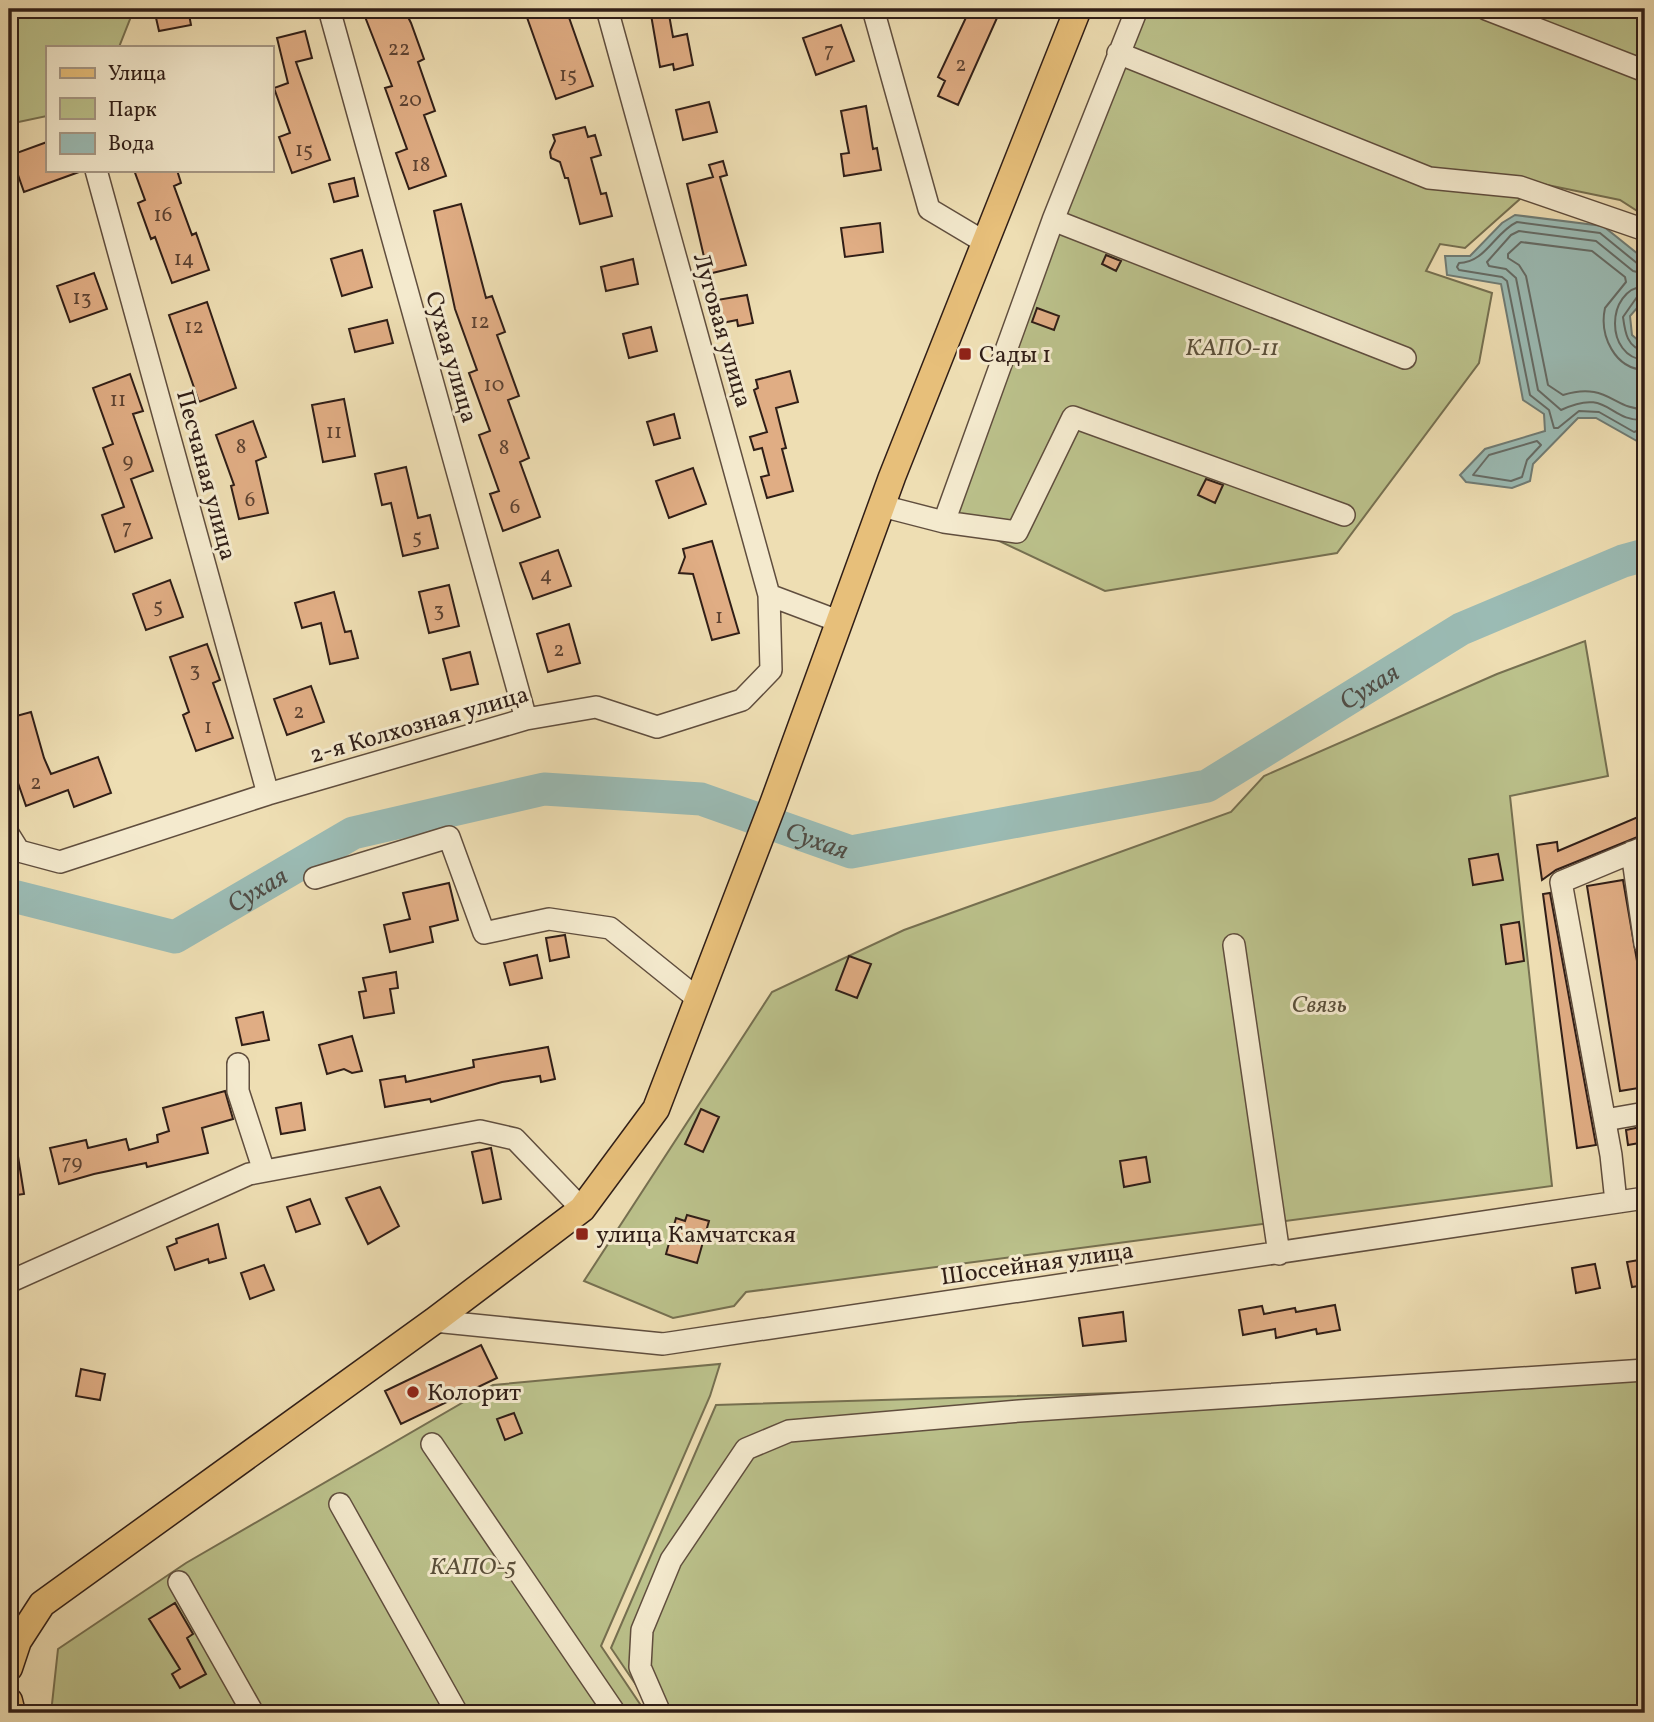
<svg xmlns="http://www.w3.org/2000/svg" width="1654" height="1722" font-family="Vollkorn,serif">
	<style>
		.green { fill: #bbc18b; stroke: #767051; stroke-width: 2 }
		.water { fill: #9bbbb4; stroke: #707c75; stroke-width: 2 }
		.lines { fill: none; stroke-linecap: round; stroke-linejoin: round }
		.shore { stroke: #666c66; stroke-width: 2 }
		.river { stroke: #9bbbb4; stroke-width: 33 }
		.building { fill: #e0ad84; stroke: #301e17; stroke-width: 2 }
		.minor-casing { stroke: #604e3e; stroke-width: 24 }
		.major-casing { stroke: #301e17; stroke-width: 29 }
		.minor { stroke: #f4eace; stroke-width: 21 }
		.major { stroke: #e7bf7a; stroke-width: 26 }
		.poi-dot { fill: #8f2418; stroke: #f4eace; stroke-width: 2.5 }
		.labels { text-anchor: middle; stroke-width: 6; stroke-linejoin: round; paint-order: stroke }
		.number-label { font-size: 21px; fill: #5c4232 }
		.street-label { font-size: 24px; fill: #301e17; stroke: #f4eace }
		.park-label { font-size: 24px; font-style: italic; fill: #5a4f3a; stroke: #f4eace }
		.poi-label { font-size: 24px; fill: #301e17; stroke: #f4eace; text-anchor: start }
		.water-label { font-size: 26px; font-style: italic; fill: #504d46; stroke: #f4eace }
	</style>
	<rect width="100%" height="100%" fill="#eedeb3"/>
	<filter id="stains"><feTurbulence type="fractalNoise" baseFrequency=".00286" numOctaves="4"/><feColorMatrix values="0 0 0 0 .2 0 0 0 0 .09 0 0 0 0 .02 0 0 0 .5 -.17"/></filter>
	<radialGradient id="worn" r=".72"><stop offset=".6" stop-color="#630" stop-opacity="0"/><stop offset="1" stop-color="#630" stop-opacity=".3"/></radialGradient>
	<path class="green" d="M9,9h125l-15,38h-72v69l-38,8z
		M1146,9h499v207l-25,-16 -82,-17 -73,65 -25,-4 -14,27 66,22 -13,70 -142,190 -232,38 -163,-77z
		M1585,641l23,135 -98,20 42,390 -806,106 -12,14 -61,12 -89,-37 188,-289 132,-62 327,-118 33,-36 233,-102z
		M720,1364l-10,32 -109,250 45,67h-588l-6,-9 6,-55 128,-86 307,-178z
		M1645,1377v336h-990l-44,-65 105,-243z"/>
	<path class="water" d="M1515,215l88,11 40,32 2,41 -15,17 2,19 13,11v87l-8,8 -41,-23h-18l-45,46 -3,17 -18,7 -46,-6 -6,-7 25,-26 60,-18 -1,-17 -21,-14 -22,-116 -54,-9 -2,-19h25l32,-33z"/>
	<g class="lines">
		<path class="shore" d="M1645,265l-7,-1 -38,-31 -83,-11c-22,10 -32,41 -58,41l-2,4 2,3 43,7 5,4 23,114 19,15 5,18h4l21,-17 20,1 35,20 11,-4
			M1645,274l-12,-3 -37,-30 -77,-10 -8,4 -24,27 2,4 17,3 10,9 22,112 23,20c49,-23 46,12 84,10
			M1645,286c-40,3 -40,72 0,74
			M1645,295l-8,2 -14,20c2,15 4,31 22,34
			M1645,370c-30,-1 -46,-34 -40,-62l21,-26 -1,-5 -33,-26 -71,-9 -13,12v4l11,7 7,11 22,109 15,10c44,-14 51,15 82,14
			M1537,441l4,4 -14,15 -5,17 -11,4 -38,-6 16,-20z"/>
		<path class="river" id="s1" d="M9,895l166,42 178,-104 191,-44 157,10 150,53 356,-66 254,-157 162,-68 22,-6"/>
	</g>
	<path class="building" d="M154,9h34l3,16 -32,6z
		M362,9h42l7,14 13,36 -6,3 17,49 -11,4 22,61 -37,13 -13,-36 11,-4 -22,-61 7,-2z
		M524,9h42l27,77 -37,13z
		M650,9h18l5,28 14,-3 6,31 -19,5 -1,-6 -13,3z
		M970,9h31l-43,96 -20,-9 7,-15 -7,-4z
		M841,25l13,36 -38,14 -13,-37z
		M305,31l7,27 -16,4 34,98 -38,13 -13,-36 11,-4 -16,-45 14,-5 -11,-45z
		M709,102l8,30 -34,8 -7,-30z
		M866,106l7,43 4,-1 4,22 -37,6 -3,-22 8,-1 -8,-42z
		M585,127l3,10 7,-2 6,20 -10,3 10,36 5,-1 6,23 -32,8 -12,-46h-3l-5,-16 -9,-4 -1,-6 5,-11 -2,-6z
		M47,142v28l32,2 -55,20 -13,-37z
		M723,161l4,14 -7,2 26,88 -38,9 -21,-90 26,-7 -4,-12z
		M134,170h43l4,13 -7,3 18,49 4,-2 13,37 -37,13 -17,-46 -4,2 -13,-36 7,-3z
		M354,178l4,18 -24,6 -5,-18z
		M461,204l25,94 6,-2 13,36 -8,3 22,61 -11,4 21,58 -9,4 20,55 -37,14 -13,-37 9,-3 -20,-56 11,-4 -21,-58 8,-3 -22,-61 -21,-98z
		M880,223l3,29 -38,5 -4,-29z
		M362,250l10,37 -30,9 -11,-37z
		M1106,255l15,6 -5,10 -14,-7z
		M633,259l5,25 -32,7 -5,-24z
		M94,273l13,36 -37,13 -13,-36z
		M747,295l6,28 -15,3 -1,-6 -15,3 -5,-23z
		M207,302l29,86 -37,14 -30,-87z
		M1037,308l22,8 -5,14 -22,-8z
		M387,320l6,23 -38,9 -6,-23z
		M651,327l6,24 -28,7 -6,-24z
		M790,371l8,31 -22,6 10,40 -4,1 11,42 -26,7 -6,-21 8,-2 -7,-27 -8,2 -4,-13 17,-5 -13,-42 4,-2 -2,-8z
		M130,374l13,37 -10,3 20,57 -22,8 21,59 -37,14 -13,-37 22,-8 -21,-59 10,-4 -20,-56z
		M344,399l11,57 -32,6 -11,-57z
		M674,414l6,24 -26,7 -7,-23z
		M253,421l13,36 -10,4 12,52 -29,6 -8,-33 3,-1 -18,-50z
		M406,467l12,51 12,-3 8,33 -35,8 -12,-53 -9,2 -7,-31z
		M693,468l13,36 -37,14 -13,-37z
		M1206,479l17,6 -8,18 -17,-8z
		M712,541l27,92 -27,7 -19,-66 -14,-1 6,-16 -2,-8z
		M558,550l13,36 -38,13 -13,-36z
		M170,580l13,37 -37,13 -13,-36z
		M449,585l10,41 -30,7 -10,-41z
		M334,592l11,40 6,-1 7,27 -28,6 -9,-41 -19,5 -7,-25z
		M569,624l11,39 -32,9 -11,-38z
		M207,644l13,36 -7,3 20,55 -37,13 -13,-36 6,-3 -19,-55z
		M470,652l8,32 -27,6 -8,-31z
		M311,686l13,36 -37,13 -13,-36z
		M31,712l13,46 7,16 47,-17 13,36 -37,14 -6,-17 -42,16 -17,-49v-39z
		M1645,814v20l-89,36 -14,10 -5,-35 20,-3 1,9z
		M1498,854l5,26 -30,5 -4,-26z
		M1623,880l22,127v80l-25,4 -33,-205z
		M449,883l9,37 -28,7 3,15 -43,10 -6,-27 26,-6 -7,-26z
		M1550,893l46,252 -19,3 -34,-254z
		M1519,922l5,39 -18,3 -5,-39z
		M565,935l4,22 -19,4 -4,-23z
		M537,955l5,23 -32,7 -6,-22z
		M849,956l22,8 -14,34 -21,-8z
		M396,972l2,16 -8,1 4,24 -30,5 -5,-26 7,-1 -3,-13z
		M263,1012l6,28 -27,5 -6,-27z
		M352,1036l10,35 -10,2 -8,-4 -17,5 -8,-29z
		M548,1047l7,32 -14,3 -1,-6 -38,6 -71,20 -1,-3 -45,8 -5,-27 25,-4 1,6 68,-15 -1,-7z
		M225,1091l8,28 -31,9 6,25 -61,14 -1,-4 -52,11 -35,10 -9,-36 36,-8 2,8 38,-9 3,11 29,-8 -1,-7 12,-4 -6,-23z
		M301,1103l4,27 -24,4 -5,-26z
		M701,1109l18,8 -16,35 -18,-8z
		M1645,1126v16l-17,3 -2,-15z
		M491,1148l10,51 -18,4 -11,-51z
		M9,1150h8l7,44 -15,2z
		M1146,1157l4,25 -26,5 -4,-26z
		M380,1187l19,39 -31,18 -22,-46z
		M310,1199l10,25 -24,8 -9,-25z
		M687,1215l22,6 -12,42 -31,-9 10,-36 9,3z
		M218,1224l8,34 -17,5 -1,-4 -33,11 -8,-23 10,-4 -1,-4z
		M1645,1259v26l-13,2 -5,-25z
		M1595,1264l5,24 -24,5 -4,-25z
		M264,1265l10,25 -24,9 -9,-26z
		M1335,1305l5,25 -23,4 -1,-5 -40,9 -1,-9 -32,6 -4,-25 23,-4 2,8 31,-6 1,4z
		M1123,1312l3,29 -43,5 -4,-28z
		M481,1345l16,33 -96,46 -16,-33z
		M81,1369l24,5 -5,26 -24,-4z
		M514,1413l8,20 -17,7 -8,-21z
		M175,1603l18,31 -6,4 19,36 -26,14 -8,-14 8,-5 -31,-50z"/>
	<g class="lines">
		<defs>
			<path id="minor" d="M329,9l197,710
				M607,9l162,586 69,26
				M873,9l56,200 57,34
				M1486,9l159,62
				M1118,53l311,125 91,9 125,43
				M96,170l172,624
				M1053,220l352,138
				M882,506l62,16 109,-302 84,-211
				M944,522l73,10 56,-115 271,98
				M9,835l10,16 41,11 208,-68 258,-75 70,-12 61,20 85,-27 29,-30 -2,-75
				M1632,852l13,92
				M315,878l134,-41 35,96 65,-14 61,9 88,71
				M1234,945l45,309
				M238,1064v27l26,80
				M1605,1120l40,-7
				M1616,1202l-5,-47 -50,-273 84,-35
				M9,1282l240,-108 231,-43 35,8 67,70
				M434,1321l229,23 982,-146
				M432,1444l183,269
				M340,1504l117,209
				M179,1582l74,131
				M660,1713l-20,-46 2,-37 29,-70 75,-111 43,-18 230,-20 626,-41"/>
			<path id="major" d="M9,1668l9,-27 24,-37 392,-283 148,-112 74,-100 117,-305 119,-327 186,-468
				M9,1701l3,12"/>
		</defs>
		<use href="#minor" class="minor-casing"/>
		<use href="#major" class="major-casing"/>
		<use href="#minor" class="minor"/>
		<use href="#major" class="major"/>
	</g>
	<g class="poi-dot">
		<rect x="958" y="347" width="14" height="14" rx="3.5"/>
		<rect x="575" y="1227" width="14" height="14" rx="3.5"/>
		<circle cx="413" cy="1392" r="7"/>
	</g>
	<g class="labels">
		<g class="number-label">
			<text x="399" y="55">22</text>
			<text x="829" y="57">7</text>
			<text x="961" y="71">2</text>
			<text x="568" y="81">15</text>
			<text x="410" y="106">20</text>
			<text x="304" y="156">15</text>
			<text x="421" y="171">18</text>
			<text x="163" y="221">16</text>
			<text x="184" y="265">14</text>
			<text x="82" y="304">13</text>
			<text x="480" y="328">12</text>
			<text x="194" y="333">12</text>
			<text x="494" y="391">10</text>
			<text x="118" y="406">11</text>
			<text x="334" y="438">11</text>
			<text x="241" y="453">8</text>
			<text x="504" y="454">8</text>
			<text x="128" y="467">9</text>
			<text x="250" y="506">6</text>
			<text x="515" y="513">6</text>
			<text x="127" y="534">7</text>
			<text x="417" y="543">5</text>
			<text x="546" y="581">4</text>
			<text x="158" y="612">5</text>
			<text x="439" y="616">3</text>
			<text x="719" y="623">1</text>
			<text x="559" y="656">2</text>
			<text x="195" y="676">3</text>
			<text x="299" y="718">2</text>
			<text x="208" y="733">1</text>
			<text x="36" y="789">2</text>
			<text x="72" y="1169">79</text>
		</g>
		<g class="street-label">
			<text transform="translate(723 330) rotate(74)" y="8">Луговая улица</text>
			<text transform="translate(452 357) rotate(74)" y="8">Сухая улица</text>
			<text transform="translate(207 475) rotate(75)" y="8">Песчаная улица</text>
			<text transform="translate(419 724) rotate(-16)" y="8">2-я Колхозная улица</text>
			<text transform="translate(1037 1263) rotate(-8)" y="8">Шоссейная улица</text>
		</g>
		<g class="park-label">
			<text x="1232" y="355">КАПО-11</text>
			<text x="1319" y="1012">Связь</text>
			<text x="473" y="1574">КАПО-5</text>
		</g>
		<g class="poi-label">
			<text x="979" y="362">Сады 1</text>
			<text x="596" y="1242">улица Камчатская</text>
			<text x="427" y="1400">Колорит</text>
		</g>
		<g class="water-label">
			<text dy="9" stroke="none"><textPath href="#s1" startOffset="1442">Сухая</textPath></text>
			<text dy="9" stroke="none"><textPath href="#s1" startOffset="854">Сухая</textPath></text>
			<text dy="9" stroke="none"><textPath href="#s1" startOffset="266">Сухая</textPath></text>
		</g>
	</g>
	<rect width="1654" height="1722" fill="none" stroke="#eedeb3" stroke-width="35"/>
	<rect x="10" y="10" width="1633" height="1701" fill="none" stroke="#301e17" stroke-width="3.5"/>
	<rect x="18" y="18" width="1619" height="1687" fill="none" stroke="#301e17" stroke-width="2"/>
	<rect x="46" y="46" width="228" height="126" fill="#f4eace" stroke="#a69885" stroke-width="2"/>
	<rect x="60" y="68" width="35" height="10" fill="#e7bf7a" stroke="#a69885" stroke-width="2"/>
	<text x="108" y="80" font-size="21" fill="#301e17">Улица</text>
	<rect x="60" y="98" width="35" height="21" fill="#bbc18b" stroke="#a69885" stroke-width="2"/>
	<text x="108" y="116" font-size="21" fill="#301e17">Парк</text>
	<rect x="60" y="133" width="35" height="21" fill="#9bbbb4" stroke="#a69885" stroke-width="2"/>
	<text x="108" y="150" font-size="21" fill="#301e17">Вода</text>
	<rect width="100%" height="100%" filter="url(#stains)"/>
	<rect width="100%" height="100%" fill="url(#worn)"/>
</svg>
